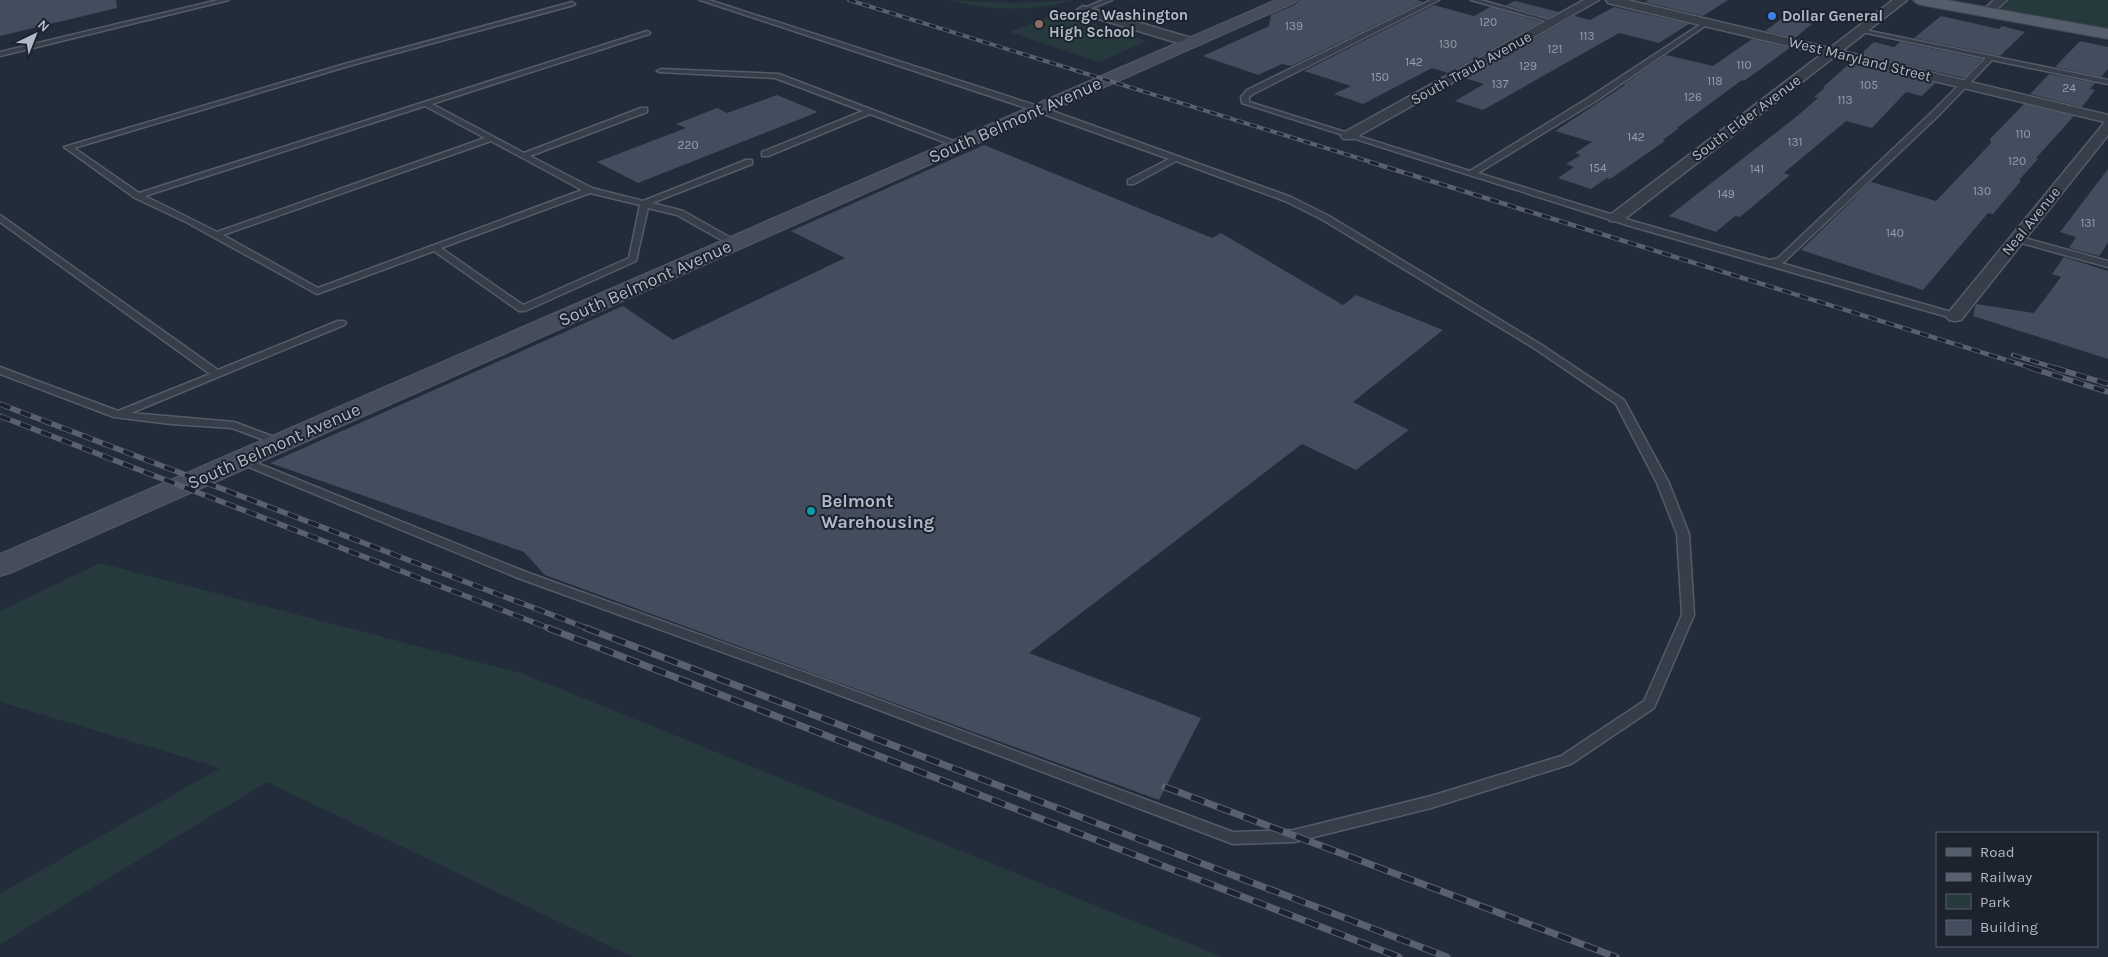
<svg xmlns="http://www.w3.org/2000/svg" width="2108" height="957" font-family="Karla,sans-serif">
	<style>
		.green { fill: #26393c }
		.building { fill: #444d5e }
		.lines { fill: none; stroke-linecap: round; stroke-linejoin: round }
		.lane-casing { stroke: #555c68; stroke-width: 3 }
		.street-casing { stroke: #555c68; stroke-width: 3 }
		.secondary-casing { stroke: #555c68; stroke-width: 2 }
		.primary-casing { stroke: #404753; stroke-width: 2 }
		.lane { fill: #363e4a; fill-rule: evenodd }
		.street { fill: #363e4a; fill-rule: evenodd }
		.secondary { fill: #454d5d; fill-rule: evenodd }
		.primary { fill: #545d6a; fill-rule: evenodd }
		.rail-far3-casing { stroke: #596171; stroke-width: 4 }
		.rail-far2-casing { stroke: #596171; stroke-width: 4.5 }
		.rail-far1-casing { stroke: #596171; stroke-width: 5.5 }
		.rail-casing { stroke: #596171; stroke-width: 7 }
		.rail-far3 { stroke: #1c232f; stroke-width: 2.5; stroke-dasharray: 7; stroke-linecap: butt }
		.rail-far2 { stroke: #1c232f; stroke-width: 3; stroke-dasharray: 9; stroke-linecap: butt }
		.rail-far1 { stroke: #1c232f; stroke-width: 4; stroke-dasharray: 11; stroke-linecap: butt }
		.rail { stroke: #1c232f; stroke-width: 5; stroke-dasharray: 14; stroke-linecap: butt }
		.shop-dot { fill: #3f7fe0; stroke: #1c232f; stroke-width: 2 }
		.education-dot { fill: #8d6e63; stroke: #1c232f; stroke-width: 2 }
		.culture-dot { fill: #0f9aa8; stroke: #1c232f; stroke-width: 2 }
		.labels { text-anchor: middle; stroke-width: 4; stroke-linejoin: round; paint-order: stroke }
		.far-number-label { font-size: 12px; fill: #969eac }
		.far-poi-label { font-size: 15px; font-weight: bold; fill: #b2b9c6; stroke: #1c232f; text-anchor: start }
		.far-street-label { font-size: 15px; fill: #b2b9c6; stroke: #1c232f }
		.street-label { font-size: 18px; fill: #b2b9c6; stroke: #1c232f }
		.poi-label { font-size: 18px; font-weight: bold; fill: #b2b9c6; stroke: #1c232f; text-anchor: start }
	</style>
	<rect width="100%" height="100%" fill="#232c3a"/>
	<path class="green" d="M950,0l64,3 59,-3c-39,12 -84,11 -123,0z
		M2011,0h97v29l-101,-19 -5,-2z
		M1058,13h1l88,28 -48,21 -89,-30z
		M100,563l421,110 702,284h-591l-365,-175 -267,162v-50l220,-126 -220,-66v-91z"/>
	<path class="building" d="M0,0h116l1,8 -117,28z
		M1299,0h117l7,2 -132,64 -9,-2 -24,11 -55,-19 66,-30 2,-11 24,-10z
		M1648,0h80l-25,16 -58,-14z
		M1515,1l44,11 -11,6 -42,-13z
		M1434,5l40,11 16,-9 51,15 -93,51 -16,-5 -69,36 -29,-10 17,-8 -47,-15z
		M1614,7l75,17 -30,19 -40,-10 -136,77 -28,-9 29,-17 -20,-6 110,-62 16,4z
		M1941,16l58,13 3,-3 23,6 -25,24 -86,-18z
		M1784,17l28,7 -17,14 -30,-7z
		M1752,39l38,9 -46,33 -2,-1 -65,48h2l-16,12 2,1 -55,38 -3,-1 -16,11 -33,-11 16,-11 -8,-3 15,-9 -6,-2 17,-11 -37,-11 70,-46h-2l43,-30 47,11z
		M2080,41l28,6v22l-7,8 -46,-10z
		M1874,42l20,5 6,-5 82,17 -18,19 -103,-24z
		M1850,63l85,20 -13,13 -16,-4 -34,36 -26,-7 -62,52 6,2 -50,42 -5,-1 -19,16 -47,-16 127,-99 22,-19 -4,-1 11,-9 -2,-1z
		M2049,74l46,9 -5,6 5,1 -13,17 -52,-13z
		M777,95l41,17 -180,71 -41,-21 89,-34 -10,-4 41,-16 10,5z
		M2024,104l50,12 -38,42 2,1 -19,21 2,1 -28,33 -5,-1 -65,77 -122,-40 70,-68 65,19 55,-58v-2l-2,-1z
		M984,145l228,93 9,-5 122,72 13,-10 87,35 -90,72 56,28 -53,40 -54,-26 -273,209 172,65 -42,82 -614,-225 -21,-23 -254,-89 353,-157 50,34 172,-82 -54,-27z
		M2108,169v74l-9,13 -30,-8 7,-11 -16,-5z
		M2064,257l44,14v88l-135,-43 3,-12 58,9 27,-36 -9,-3z"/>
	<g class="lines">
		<defs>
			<path id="lane" d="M218,0h11l-229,56v-4z
				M700,0h9l335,108 247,89 38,19 211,128 84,56 45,83 20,51 5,81 -40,93 -83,56 -140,44 -137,34 -61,2 -420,-159 -295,-107 -269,-111 -11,-8 2,-2h8l9,6 269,109 297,107 410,153 61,-2 137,-34 130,-40 83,-55 38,-86 -5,-81 -20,-51 -41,-79 -82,-56 -211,-128 -38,-19 -109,-40 -42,23h-6v-4l41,-21 -131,-47z
				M1103,0h9l-27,11 -5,-1z
				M1431,0h8l-186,94 -4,3v5l221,69 120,-74 114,-75h4v2l-112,77 -118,72 158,49 134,38 8,-2 154,-146 54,-54 -124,-26 -3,-2 1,-1 248,51v4l-116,-24 -54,56 -154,146 -3,1 177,51 2,2 -5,3 -325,-93 -388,-123 -1,-6 6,-7z
				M1471,0h10l76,22 -5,1z
				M572,2l3,2 -1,1 -222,60 -278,83 65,45 508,-162 3,2 -1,1 -217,70 92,49 117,-45h6v4l-117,44 62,32 51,13 103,-41h6v4l-100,39 31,8 55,31v4h-6l-55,-31 -29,-7 -12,53 -111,50h-6l-85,-60 -117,43 -131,-72 -51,-24 -71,-51 284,-84zM425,106l60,32 -268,94 -72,-36zM491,141l91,49 -264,98 -95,-53zM590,193l50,12 -11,53 -106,47 -82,-57z
				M661,69l118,5 185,71 -7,2 -87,-33 -102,42h-6v-4l101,-41 -88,-33 -116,-6 -2,-1z
				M0,215l218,155 120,-49h6l2,2 -2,2 -213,88 103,9 51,19 1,2 -1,2h-8l-45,-17 -61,-4 -57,-7 -114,-43v-7l118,44 92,-37 -210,-152z
				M2017,236l91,25v6l-94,-26 -1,-2z"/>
			<path id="street" d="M1584,0h15l-246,139h-10l-2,-3 2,-3z
				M1606,0h21l203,48 63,-48h14l-65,51 266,64v20l-147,185 -6,1 -6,-1 -3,-4 3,-4 156,-190 -271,-65 -212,164h-12l-2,-3 2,-3 212,-161 -214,-51z
				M1994,0h13l-16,15h-8l-2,-3z
				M1083,6l115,34 1,3 -6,4 -5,-1 -109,-33 -2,-3z"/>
			<path id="secondary" d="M1276,0h21l-3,3 -1284,570 -10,3v-22z"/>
			<path id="primary" d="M1913,0h34l161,29v10l-187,-34 -5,-2z"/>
		</defs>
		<use href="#lane" class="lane-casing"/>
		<use href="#street" class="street-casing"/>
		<use href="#secondary" class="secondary-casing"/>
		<use href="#primary" class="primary-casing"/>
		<use href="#lane" class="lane"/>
		<use href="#street" class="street"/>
		<use href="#secondary" class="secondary"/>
		<use href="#primary" class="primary"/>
		<defs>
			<path id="rail-far3" d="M849,0l525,163"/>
			<path id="rail-far2" d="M1370,162l665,207
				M2013,355l46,14"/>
			<path id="rail-far1" d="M2031,368l77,24
				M2055,368l53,16
				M0,404l589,225
				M0,416l551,213"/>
			<path id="rail" d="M548,628l851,329
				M586,628l861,329
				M1165,787l451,170"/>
		</defs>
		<use href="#rail-far3" class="rail-far3-casing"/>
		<use href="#rail-far2" class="rail-far2-casing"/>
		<use href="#rail-far1" class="rail-far1-casing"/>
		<use href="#rail" class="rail-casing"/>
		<use href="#rail-far3" class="rail-far3"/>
		<use href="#rail-far2" class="rail-far2"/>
		<use href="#rail-far1" class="rail-far1"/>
		<use href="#rail" class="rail"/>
	</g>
	<circle class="shop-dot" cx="1772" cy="16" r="5"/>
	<circle class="education-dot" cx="1039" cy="24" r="5"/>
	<circle class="culture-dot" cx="811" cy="511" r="5"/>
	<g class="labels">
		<g class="far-number-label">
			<text x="1488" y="26">120</text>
			<text x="1294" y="30">139</text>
			<text x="1587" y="40">113</text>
			<text x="1448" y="48">130</text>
			<text x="1555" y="53">121</text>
			<text x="1414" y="66">142</text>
			<text x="1744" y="69">110</text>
			<text x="1528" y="70">129</text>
			<text x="1380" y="81">150</text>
			<text x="1715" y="85">118</text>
			<text x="1500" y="88">137</text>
			<text x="1869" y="89">105</text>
			<text x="2069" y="92">24</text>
			<text x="1693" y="101">126</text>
			<text x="1845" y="104">113</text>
			<text x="2023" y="138">110</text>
			<text x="1636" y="141">142</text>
			<text x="1795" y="146">131</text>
			<text x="688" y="149">220</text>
			<text x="2017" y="165">120</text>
			<text x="1598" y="172">154</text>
			<text x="1757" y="173">141</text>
			<text x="1982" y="195">130</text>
			<text x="1726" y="198">149</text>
			<text x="2088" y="227">131</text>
			<text x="1895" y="237">140</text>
		</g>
		<g class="far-poi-label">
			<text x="1049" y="20">George Washington<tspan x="1049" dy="17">High School</tspan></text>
			<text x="1782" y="21">Dollar General</text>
		</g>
		<g class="far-street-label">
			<text transform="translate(1860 59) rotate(14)" y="5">West Maryland Street</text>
			<text transform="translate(1471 68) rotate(-29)" y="5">South Traub Avenue</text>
			<text transform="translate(1746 118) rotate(-37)" y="5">South Elder Avenue</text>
			<text transform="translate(2031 221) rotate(-51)" y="5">Neal Avenue</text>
		</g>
		<g class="street-label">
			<text transform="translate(1015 120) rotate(-24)" y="6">South Belmont Avenue</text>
			<text transform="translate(645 283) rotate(-24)" y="6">South Belmont Avenue</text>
			<text transform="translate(274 446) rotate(-24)" y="6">South Belmont Avenue</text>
		</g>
		<g class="poi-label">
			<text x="821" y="507">Belmont<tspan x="821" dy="21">Warehousing</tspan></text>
		</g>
	</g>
	<rect x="1936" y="832" width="162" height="115" fill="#1c232f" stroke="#585f6b"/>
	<rect x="1946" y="848" width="25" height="8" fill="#545d6a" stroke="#585f6b"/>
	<text x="1980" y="857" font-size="15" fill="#b2b9c6">Road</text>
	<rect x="1946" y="873" width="25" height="8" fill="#596171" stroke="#585f6b"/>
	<text x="1980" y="882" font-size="15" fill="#b2b9c6">Railway</text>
	<rect x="1946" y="894" width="25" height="15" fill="#26393c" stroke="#585f6b"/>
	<text x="1980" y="907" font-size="15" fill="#b2b9c6">Park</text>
	<rect x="1946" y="920" width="25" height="15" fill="#444d5e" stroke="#585f6b"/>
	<text x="1980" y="932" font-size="15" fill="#b2b9c6">Building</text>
	<g transform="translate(35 35) rotate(43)" stroke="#1c232f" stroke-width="4" paint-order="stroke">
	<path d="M0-4L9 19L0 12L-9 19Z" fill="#b2b9c6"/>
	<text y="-8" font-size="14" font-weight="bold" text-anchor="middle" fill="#b2b9c6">N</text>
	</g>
</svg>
